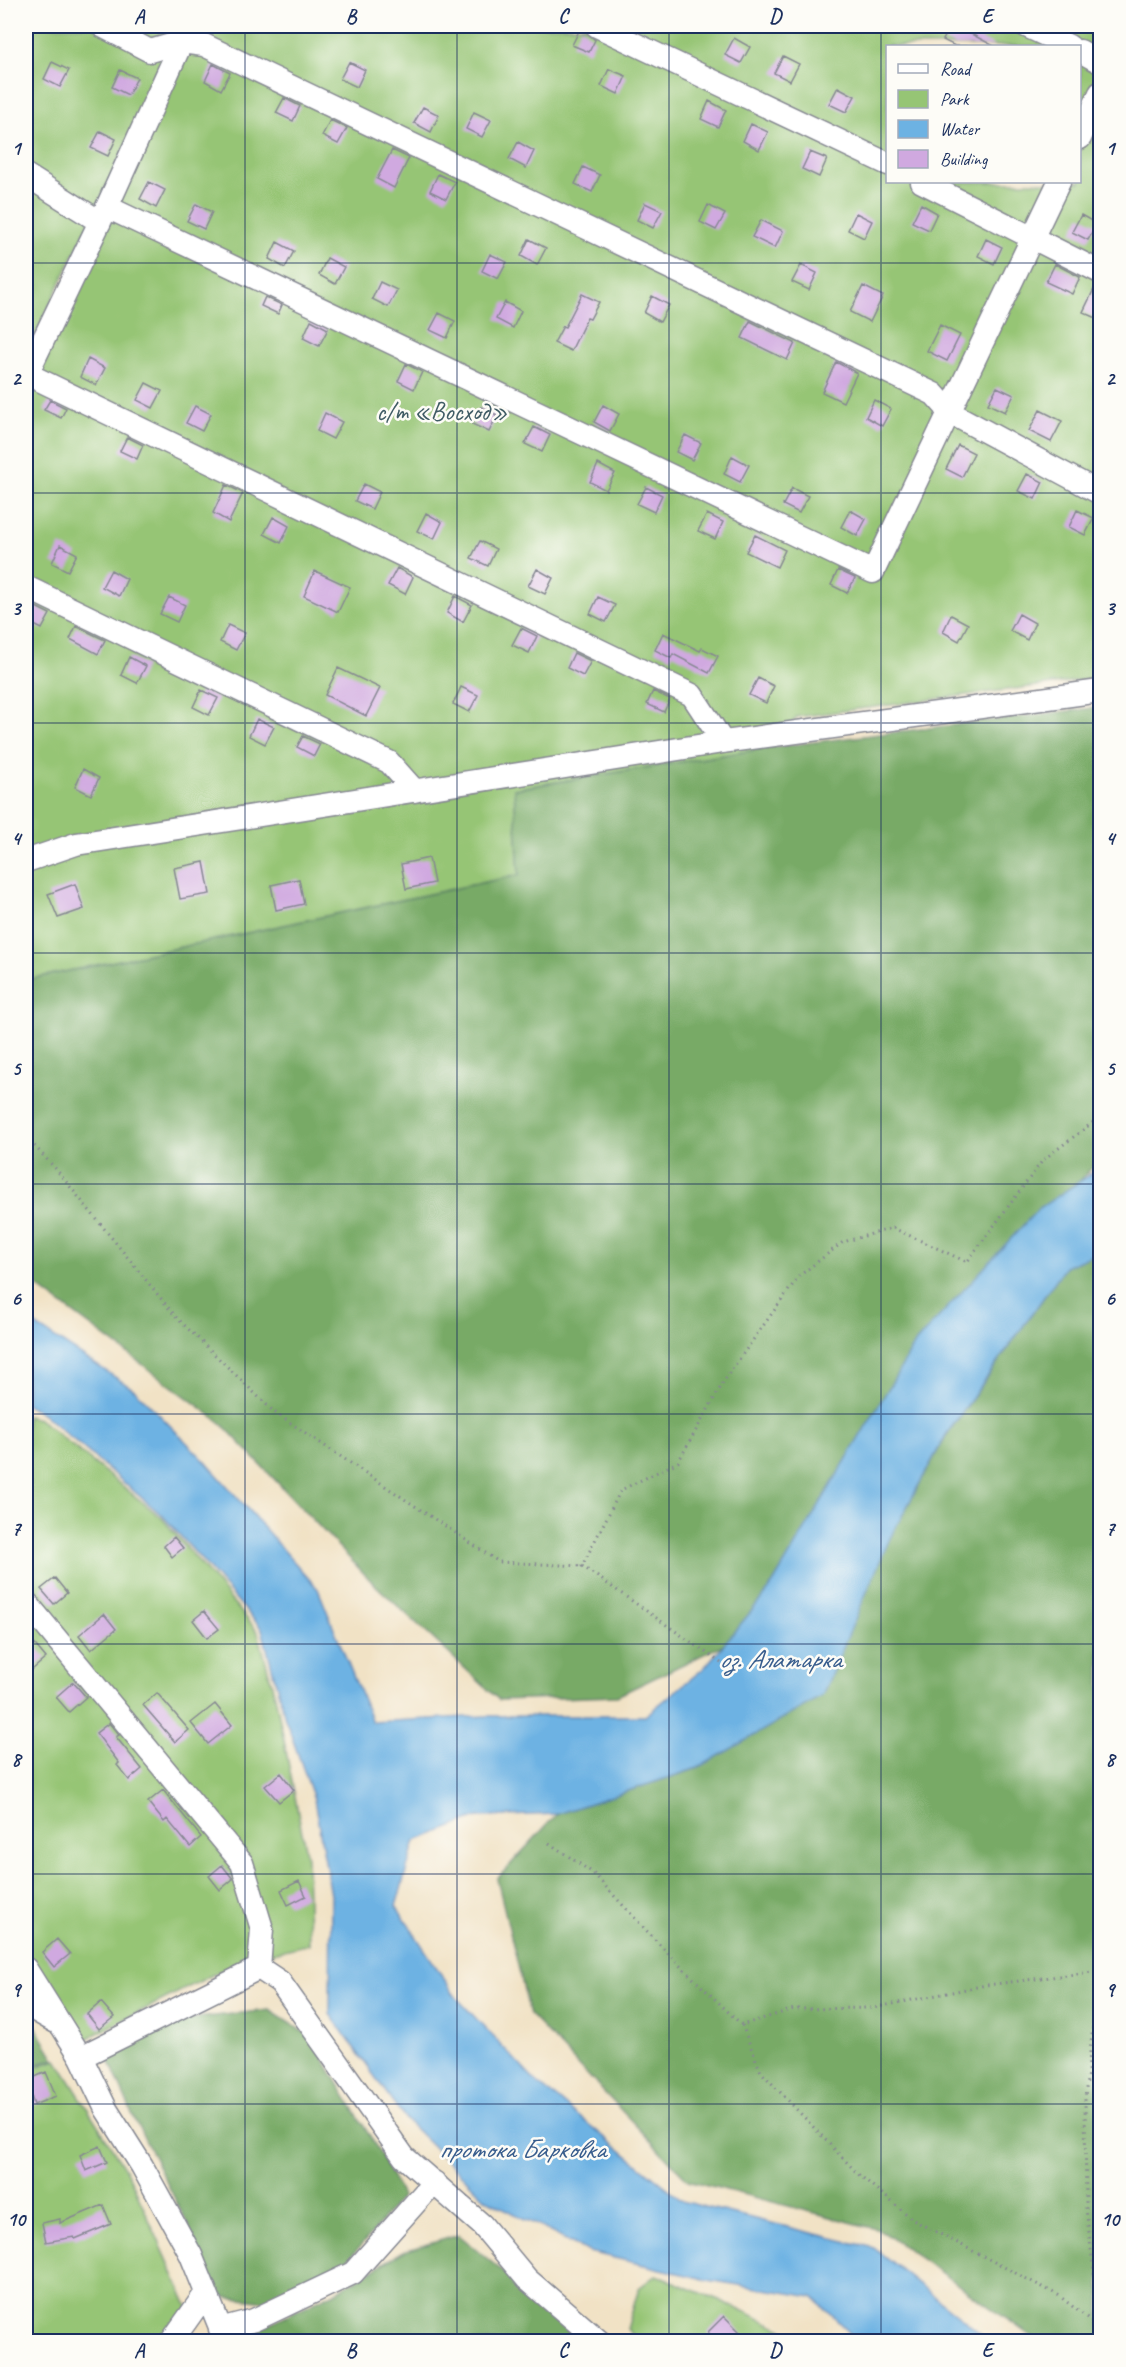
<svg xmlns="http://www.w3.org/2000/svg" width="1126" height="2367" font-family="Caveat,sans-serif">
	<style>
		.green { fill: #96c575; stroke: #587a6a; stroke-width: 1.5; fill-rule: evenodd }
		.forest { fill: #78aa66; stroke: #4a6c62; stroke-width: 1.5 }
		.water { fill: #6db2e3; stroke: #4470a0; stroke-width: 1.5 }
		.building { fill: #d0a9e0 }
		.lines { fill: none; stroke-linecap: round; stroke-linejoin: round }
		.minor-casing { stroke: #868892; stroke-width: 25 }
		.path { stroke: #868892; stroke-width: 3; stroke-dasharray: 1.5 4.5; stroke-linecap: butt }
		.minor { stroke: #fff; stroke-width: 22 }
		.grid { fill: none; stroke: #1b2f5e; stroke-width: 1.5; stroke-opacity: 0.55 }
		.labels { text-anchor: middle; stroke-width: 5; stroke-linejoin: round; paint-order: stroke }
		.park-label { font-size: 26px; fill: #405c65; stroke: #fdfcf7 }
		.water-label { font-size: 27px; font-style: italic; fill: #385d8d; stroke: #fdfcf7 }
		.neatline { fill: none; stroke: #1b2f5e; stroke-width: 2 }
		.grid-label { font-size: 20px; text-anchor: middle; font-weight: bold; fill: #1b2f5e }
	</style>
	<rect width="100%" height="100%" fill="#fdfcf7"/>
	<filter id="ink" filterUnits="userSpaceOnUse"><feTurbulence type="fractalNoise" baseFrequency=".0167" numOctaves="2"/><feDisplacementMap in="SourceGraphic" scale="12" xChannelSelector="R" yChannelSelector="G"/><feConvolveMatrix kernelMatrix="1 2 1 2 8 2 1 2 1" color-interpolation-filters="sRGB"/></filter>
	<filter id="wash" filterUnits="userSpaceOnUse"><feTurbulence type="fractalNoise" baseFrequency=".008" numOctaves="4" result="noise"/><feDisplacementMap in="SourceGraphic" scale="24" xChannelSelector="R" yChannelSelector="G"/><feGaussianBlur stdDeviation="1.35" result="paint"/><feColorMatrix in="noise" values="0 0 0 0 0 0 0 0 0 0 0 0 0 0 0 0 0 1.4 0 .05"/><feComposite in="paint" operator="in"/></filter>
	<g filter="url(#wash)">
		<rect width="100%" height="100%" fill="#f1e2c5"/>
		<path class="green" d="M26,26h157l-157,329z
			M200,26h900v652l-303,39 -24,30 -258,42 4,86 -493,105v-587zM888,46h192v136h-192z
			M26,1416l13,3 123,99 96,114 18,68 31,158 2,86 -69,17 -158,80 -56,-90z
			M57,2060l72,115 60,133 -31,33h-132v-271z
			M656,2275l63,25 90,41h-171l-11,-12 12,-41z"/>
		<path class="forest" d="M1100,707v452l-105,115 -241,356 -137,66 -118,4 -127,-118 -152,-160 -194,-144v-298l493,-105 -5,-86 259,-42z
			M1100,1252v1089h-62l-158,-111 -192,-50 -158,-165 -33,-136 60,-65 141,-46 186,-220 62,-112 119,-169z
			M26,2010l29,49 -29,9z
			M269,2010l41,26 67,112 25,48 -28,35 -42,46 -57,26 -59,-7 -30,-75 -54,-107 -23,-54 33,-20 45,-21z
			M459,2235l128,107h-335l4,-12 83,-40 65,-39z"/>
		<path class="water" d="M1100,1168v84l-35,15 -119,168 -56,103 -68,158 -124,72 -141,46 -79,3 -63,24 -19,65 60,91 79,84 150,121 189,46 116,93h-132l-45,-44 -105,-17 -119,-28 -103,-53 -81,-80 -75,-105 1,-119 -17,-96 -29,-81 -23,-89 -99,-113 -121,-103 -16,-9v-85l109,71 71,72 112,127 54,133 114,-6h159l59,-48 65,-78 147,-248 122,-133z"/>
		<g id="blocks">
			<path class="building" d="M951,26h5l38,20h-39l-12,-6z
				M581,27l14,13 -6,12 -17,-7z
				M734,38l16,9 -9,16 -16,-8z
				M783,56l16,8 -9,17 -16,-8z
				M52,62l17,8 -9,17 -16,-8z
				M349,62l16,8 -8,17 -17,-8z
				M213,64l17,9 -9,17 -16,-9z
				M609,69l17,7 -8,18 -17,-8z
				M120,70l17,8 -9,17 -16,-8z
				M838,87l17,9 -9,16 -17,-8z
				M284,98l16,8 -7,15 -17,-8z
				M709,101l17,9 -8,17 -17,-8z
				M423,107l16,8 -8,17 -17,-9z
				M474,112l17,8 -9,17 -16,-8z
				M330,120l17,8 -9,16 -16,-8z
				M751,124l17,8 -9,18 -16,-9z
				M100,131l16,8 -8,17 -17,-8z
				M518,142l16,9 -8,17 -17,-9z
				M392,150l17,8 -15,30 -17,-9z
				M810,152l17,7 -8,18 -17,-8z
				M583,167l17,8 -8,17 -17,-8z
				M438,174l17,8 -9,17 -16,-8z
				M149,182l16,8 -9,18 -16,-9z
				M645,203l17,8 -9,17 -16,-8z
				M196,204l16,8 -8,17 -17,-8z
				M921,204l16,9 -8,17 -17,-8z
				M708,205l17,9 -9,16 -16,-8z
				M856,213l16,8 -8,17 -16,-8z
				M1081,215l16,9 -9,16 -16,-8z
				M761,220l22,11 -8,17 -23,-11z
				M529,239l17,9 -9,17 -16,-9z
				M986,239l16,8 -8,17 -16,-8z
				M277,242l17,9 -9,17 -16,-9z
				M490,254l17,8 -9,17 -16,-8z
				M327,258l17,9 -9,17 -16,-9z
				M1055,264l25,13 -8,17 -26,-12z
				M801,265l16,8 -8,17 -17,-8z
				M380,282l17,8 -9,17 -16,-8z
				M1096,285h5v35l-18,-8z
				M863,286l20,10 -13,26 -20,-10z
				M582,294l17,8 -9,17 -3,-1 -16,33 -17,-8 9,-17 2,1z
				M652,296l17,9 -9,17 -16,-9z
				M265,297l17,8 -4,9 -17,-8z
				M505,302l16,9 -8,17 -17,-9z
				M439,313l16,8 -8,17 -17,-8z
				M311,320l17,9 -9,17 -16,-8z
				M750,321l45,22 -8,17 -45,-22z
				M940,325l20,10 -13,26 -20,-10z
				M88,359l17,9 -9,17 -16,-8z
				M836,362l21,11 -14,29 -21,-10z
				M406,364l16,8 -8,17 -16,-8z
				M146,383l16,8 -9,17 -16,-8z
				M997,387l17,8 -9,17 -17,-8z
				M50,400l16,8 -5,10 -17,-8z
				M874,400l17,9 -9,17 -16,-9z
				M603,405l16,9 -9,17 -16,-9z
				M195,406l16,8 -9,17 -16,-8z
				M481,407l16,8 -8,17 -17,-8z
				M1040,410l22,11 -11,21 -22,-11z
				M325,413l17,9 -9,17 -16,-8z
				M534,427l16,8 -8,17 -17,-8z
				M685,435l16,8 -9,17 -16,-8z
				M127,437l16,8 -6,14 -17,-8z
				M958,445l16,8 -12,24 -16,-8z
				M732,456l17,9 -9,17 -16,-8z
				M598,464l17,9 -9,17 -16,-8z
				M1027,474l16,8 -8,17 -17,-8z
				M364,484l16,8 -8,17 -17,-8z
				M226,485l17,8 -14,29 -16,-9z
				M646,487l16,8 -8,17 -17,-8z
				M792,488l16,8 -9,17 -16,-8z
				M850,510l16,9 -9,17 -16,-9z
				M1077,510l17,8 -9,17 -16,-8z
				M426,513l16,9 -8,17 -17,-8z
				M707,514l16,8 -8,17 -17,-8z
				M273,517l16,9 -8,17 -17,-9z
				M755,535l30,15 -8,17 -31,-15z
				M480,541l16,8 -8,17 -17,-8z
				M60,545l17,9 -9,17 -16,-8z
				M397,568l16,9 -8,17 -17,-9z
				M537,569l16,9 -8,16 -17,-8z
				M111,570l16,9 -8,17 -17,-9z
				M838,570l17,8 -8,15 -16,-8z
				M315,571l35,16 -12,25 -34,-16z
				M455,596l17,9 -9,17 -16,-9z
				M169,597l16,8 -8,17 -17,-8z
				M598,597l17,8 -9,17 -16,-8z
				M34,606l16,8 -8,15 -16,-8z
				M1019,614l16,9 -8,17 -17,-9z
				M951,615l17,9 -9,17 -16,-9z
				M228,625l17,8 -9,17 -16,-8z
				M76,626l29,14 -7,14 -28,-15z
				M521,628l16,8 -8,17 -17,-8z
				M663,633l37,18 2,-3 16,8 -9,17 -36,-19 -2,4 -16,-8z
				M574,653l17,8 -8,15 -16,-8z
				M129,657l17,9 -9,17 -16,-8z
				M338,668l42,20 -14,28 -41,-21z
				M758,678l16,8 -8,17 -17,-8z
				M461,687l17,8 -9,17 -16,-8z
				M201,690l17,8 -9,17 -16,-8z
				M653,691l17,8 -6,13 -17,-8z
				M257,719l17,8 -9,17 -16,-8z
				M303,736l17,8 -6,12 -17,-9z
				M83,769l16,9 -8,17 -16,-8z
				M429,858l5,25 -28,6 -5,-25z
				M204,862l6,32 -30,5 -6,-31z
				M299,879l5,25 -28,6 -5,-25z
				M75,884l9,25 -26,9 -10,-24z
				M174,1537l9,11 -11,9 -8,-11z
				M55,1578l12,15 -13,11 -13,-15z
				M204,1611l15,18 -12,9 -14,-18z
				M104,1614l12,15 -25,21 -12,-15z
				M26,1634l20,24 -20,17z
				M73,1682l13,15 -17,15 -13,-15z
				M157,1693l32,37 -14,12 -32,-37z
				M215,1704l17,21 -24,19 -17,-21z
				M109,1723l10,12 -3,2 26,32 -13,11 -12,-15 2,-2 -23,-30z
				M281,1773l13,17 -15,12 -14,-16z
				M163,1790l38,47 -11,10 -23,-28 -3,3 -16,-20z
				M222,1865l11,14 -13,11 -11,-14z
				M299,1881l7,15 -18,9 -7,-15z
				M57,1939l13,15 -16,13 -12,-15z
				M101,2002l13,15 -15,12 -12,-15z
				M46,2072l10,24 -22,9 -8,-24z
				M100,2146l7,16 -21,9 -6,-16z
				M103,2205l8,19 -36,15 -1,-2 -28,5 -4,-19 18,-4v4z
				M724,2316l19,19 -7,7h-19l-9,-10z"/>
		</g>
	</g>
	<g filter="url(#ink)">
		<use href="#blocks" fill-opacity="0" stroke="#868892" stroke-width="1.5"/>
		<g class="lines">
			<defs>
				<path id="minor" d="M102,26l48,25 31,-9 23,3 730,349 17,19 149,80
					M597,26l291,138
					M1026,26l43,20
					M1080,51l20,11
					M1080,138l20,-45
					M26,175l74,47
					M922,182l178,90
					M107,207l766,365 186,-390
					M27,374l665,321 31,47
					M26,376l81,-169 82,-181
					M26,587l363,175 26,29
					M26,861l50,-17 647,-102 377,-51
					M26,1602l216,261 20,66 -3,39 -178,89
					M259,1968l21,14 124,175 78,68 45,54 73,63
					M26,1969l55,88 25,52 36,57 49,89 35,87
					M26,2005l30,17
					M220,2329l34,-9 99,-47 81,-91
					M171,2342l35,-49"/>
			</defs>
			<use href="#minor" class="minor-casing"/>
			<path class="path" d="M26,1137l29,31 121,149 98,95 225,150 83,4
				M721,1663l-139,-97 39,-76 57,-28 49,-86 72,-100 44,-34 50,-14 74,34 76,-102 57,-43
				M549,1843l44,30 78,84 71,68 52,-16 79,-1 113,-23 114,-14
				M1100,1962l-15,136 1,111 14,110
				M742,2025l19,47 97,102 57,47 143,74 42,33"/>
			<use href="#minor" class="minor"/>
		</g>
	</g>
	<path class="grid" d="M245,26v2316M457,26v2316M669,26v2316M881,26v2316M26,263h1074M26,493h1074M26,723h1074M26,953h1074M26,1184h1074M26,1414h1074M26,1644h1074M26,1874h1074M26,2104h1074"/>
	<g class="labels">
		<g class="park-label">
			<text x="442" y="420">с/т «Восход»</text>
		</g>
		<g class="water-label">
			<text x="780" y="1668">оз. Алатарка</text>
			<text x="522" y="2158">протока Барковка</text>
		</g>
	</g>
	<rect width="1126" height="2367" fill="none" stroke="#fdfcf7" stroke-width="66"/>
	<rect x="886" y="45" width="195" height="138" fill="#fdfcf7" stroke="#a3aaba" stroke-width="1.5"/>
	<rect x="898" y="64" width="30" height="9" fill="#ffffff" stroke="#a3aaba" stroke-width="1.5"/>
	<text x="940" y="75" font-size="18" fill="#1b2f5e">Road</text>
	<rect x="898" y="90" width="30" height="18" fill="#96c575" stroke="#a3aaba" stroke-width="1.5"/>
	<text x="940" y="105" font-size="18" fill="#1b2f5e">Park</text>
	<rect x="898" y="120" width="30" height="18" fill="#6db2e3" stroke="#a3aaba" stroke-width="1.5"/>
	<text x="940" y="135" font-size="18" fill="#1b2f5e">Water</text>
	<rect x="898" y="150" width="30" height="18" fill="#d0a9e0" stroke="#a3aaba" stroke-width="1.5"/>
	<text x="940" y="165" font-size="18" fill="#1b2f5e">Building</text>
	<rect x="33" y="33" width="1060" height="2301" class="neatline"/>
	<g class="grid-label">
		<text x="139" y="23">A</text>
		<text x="351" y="23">B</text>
		<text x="563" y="23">C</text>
		<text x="775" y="23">D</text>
		<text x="987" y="23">E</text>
		<text x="16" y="155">1</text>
		<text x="1110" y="155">1</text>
		<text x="16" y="385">2</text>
		<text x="1110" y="385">2</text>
		<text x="16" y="615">3</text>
		<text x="1110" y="615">3</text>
		<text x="16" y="845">4</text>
		<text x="1110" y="845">4</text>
		<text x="16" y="1075">5</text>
		<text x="1110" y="1075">5</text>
		<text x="16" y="1305">6</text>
		<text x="1110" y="1305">6</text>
		<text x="16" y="1535">7</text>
		<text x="1110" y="1535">7</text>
		<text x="16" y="1766">8</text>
		<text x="1110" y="1766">8</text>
		<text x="16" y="1996">9</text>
		<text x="1110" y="1996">9</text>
		<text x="16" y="2226">10</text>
		<text x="1110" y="2226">10</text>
		<text x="139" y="2357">A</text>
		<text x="351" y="2357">B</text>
		<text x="563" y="2357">C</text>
		<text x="775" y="2357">D</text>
		<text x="987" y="2357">E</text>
	</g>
</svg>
